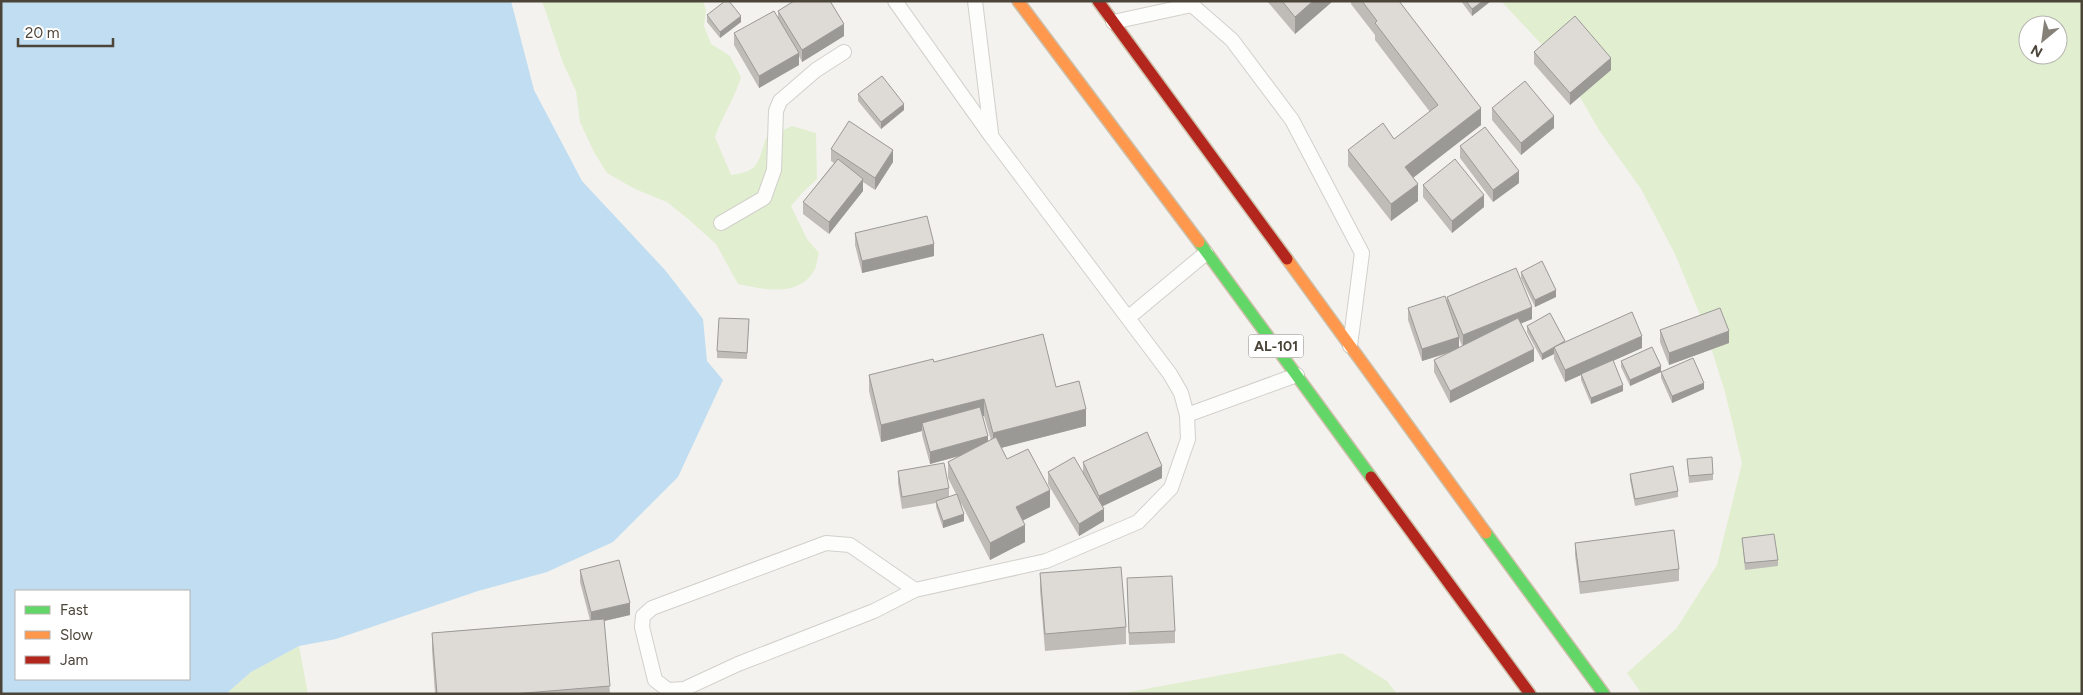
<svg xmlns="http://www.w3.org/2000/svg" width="2083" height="695" font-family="Figtree,sans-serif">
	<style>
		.green { fill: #e1eecf; fill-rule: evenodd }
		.water { fill: #c0ddf1; fill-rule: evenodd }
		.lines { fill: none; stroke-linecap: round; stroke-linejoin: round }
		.lane-casing { stroke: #d2d0cb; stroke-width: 16 }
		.fast-casing { stroke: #ccbfa9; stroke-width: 14 }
		.slow-casing { stroke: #ccbfa9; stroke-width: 14 }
		.jam-casing { stroke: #ccbfa9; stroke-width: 14 }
		.lane { stroke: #fdfdfc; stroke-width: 14 }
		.fast { stroke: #63d668; stroke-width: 11 }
		.slow { stroke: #ff974d; stroke-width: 11 }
		.jam { stroke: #b3261e; stroke-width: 11 }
		.wall { fill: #bfbcb8; fill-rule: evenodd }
		.shaded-wall { fill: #9b9996 }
		.building { fill: #dedbd6; stroke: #9b9996 }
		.labels { text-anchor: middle; stroke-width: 4; stroke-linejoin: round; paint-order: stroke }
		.shield { fill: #fff; stroke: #817c74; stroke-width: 1 }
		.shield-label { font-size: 14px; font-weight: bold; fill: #4b4439 }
	</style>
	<rect width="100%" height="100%" fill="#f4f2ee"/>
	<path class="green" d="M542,1h161l3,9 -2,16 7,18 19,12 11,21c-6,21 -19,39 -26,60l16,38c29,-4 26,-11 35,-37l26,-12 24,7 1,46 -14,13 -12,14 16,33 12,14c-2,6 -2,14 -5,18 -17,27 -50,18 -76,13l-22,-40 -29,-26 -20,-16 -32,-13 -28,-16 -13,-21 -14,-30 -4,-31 -13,-28z
		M1501,1h581v693h-440l-15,-21 49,-44 41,-64 25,-102 -17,-71 -22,-70 -28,-68 -34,-65 -42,-59 -37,-64zM2028,25h30v30h-30z
		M299,646l9,48h-82l25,-22z
		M1342,653l45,28 10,13h-279z"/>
	<path class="water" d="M1,1h510l23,89 48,91 83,89 38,49 4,42 16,19 -45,97 -65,65 -66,30 -69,19 -142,48 -37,7 -48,26 -25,22h-225zM16,591h173v88h-173z"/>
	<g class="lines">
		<defs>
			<path id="lane" d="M895,1l96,135 179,238 11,19 6,22 1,24 -17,49 -33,34 -92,39 -131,29 -41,21 -136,53 -54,25 -16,1 -13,-10 -13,-53 1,-11 9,-8 174,-65 24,2 65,45
				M975,1l16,132
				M1113,22l79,-17 40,35 60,80 70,133 -12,93
				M721,223l43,-25 10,-28 2,-59 4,-10 36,-31 28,-18
				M1129,317l77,-64
				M1187,415l110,-40"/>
			<path id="fast" d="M1199,242l172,235
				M1486,533l118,161"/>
			<path id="slow" d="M1018,1l181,241
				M1287,259l199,274"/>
			<path id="jam" d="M1098,1l189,258
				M1371,477l159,217"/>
		</defs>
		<use href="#lane" class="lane-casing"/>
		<use href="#fast" class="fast-casing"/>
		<use href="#slow" class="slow-casing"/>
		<use href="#jam" class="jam-casing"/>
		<use href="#lane" class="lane"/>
		<use href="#fast" class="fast"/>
		<use href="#slow" class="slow"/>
		<use href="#jam" class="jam"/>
	</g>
	<path class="wall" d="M1267,1h66l-38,33z
		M1351,1h48l82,124 -68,53 5,23 -27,20 -43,-55v-16l46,-11 36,-27 -55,-72v-5l-24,-31z
		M1461,1h30l-19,15z
		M778,11l66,25 -42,26 -3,-6v9l-40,23 -25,-43v-12l44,-15z
		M707,15l34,7 -21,16 -13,-16z
		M1534,52l77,18 -41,35 -36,-41z
		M858,94l46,16 -23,19 -23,-28z
		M1492,108l62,20 -33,27 -29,-35z
		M1460,146l59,37 -26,19 -33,-44z
		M831,149l62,13 -18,28 -12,-8v9l-34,43 -26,-20v-12l31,-39 -3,-2z
		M1423,185l61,22 -32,26 -29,-36z
		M855,233l79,23 -72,17 -7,-28z
		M1521,272l35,25 -21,10 -14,-29z
		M1447,297l85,22 -11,4 13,38 -84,42 -16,-31v-12l15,-7 -27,8 -14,-41v-12l39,-7zM1459,338l3,8 -3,2z
		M749,319l-2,40 -30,-1v-7z
		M1527,326l38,16 77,6 -29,13 10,30 -32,13 -10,-24v-5l-16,7 -11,-23v-5l-12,6 -15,-28z
		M1660,330l69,13 -60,22 -9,-23z
		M1621,361l40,11 -31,14 -9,-19z
		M934,362l122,25 30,39 -85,22 6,11 43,48 -27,13 2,22 -35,18 -29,-57 3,18 -21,7 -7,-21v-4l-34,6 -4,-26v-12l51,17v9l7,-3 -8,-16v-16l11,-6 -29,8 -8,-29v-4l-41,11 -12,-51v-16zM983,416h1l7,24 -3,1z
		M1661,372l43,17 -32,14 -11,-25z
		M1687,459l26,15v6l-24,3z
		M1083,462l79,16 -60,28 2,15 -25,15 -31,-52v-12l35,1z
		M1630,474l48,17v6l-43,9 -5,-26z
		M1742,538l36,22v6l-33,4z
		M1575,543l104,26v12l-99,13 -5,-39z
		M580,570l50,45 -26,6 6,73h-175l-3,-44v-17l158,-13 -10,-38z
		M1040,573l86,54v17l-81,7 -5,-61z
		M1127,578l48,53v12l-46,2z"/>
	<path class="shaded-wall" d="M1313,1h20l-38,33v-17z
		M1483,1h8l-19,15v-7z
		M741,16v6l-21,16v-6z
		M844,24v12l-42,26v-12z
		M799,53v12l-40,23v-12z
		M1611,58v12l-41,35v-12z
		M904,104v6l-23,19v-7z
		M1481,108v17l-76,59v-17z
		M1554,116v12l-33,27v-12z
		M893,150v12l-18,28v-12z
		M1519,171v12l-26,19v-12z
		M863,179v12l-34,43v-12z
		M1418,184v17l-27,20v-17z
		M1484,195v12l-32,26v-12z
		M934,244v12l-72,17v-12z
		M1556,290v7l-21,10v-7z
		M1532,307v12l-69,28v-12z
		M1729,331v12l-60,22v-12z
		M1642,336v12l-77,34v-12z
		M1459,337v12l-37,12v-12z
		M1554,347v7l-12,6v-6z
		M1534,349v12l-84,42v-12z
		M1661,366v6l-31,14v-6z
		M1704,383v6l-32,14v-7z
		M1623,385v6l-32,13v-6z
		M984,399v17l-60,15 -2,-8v8l-41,11v-17z
		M1086,409v17l-93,24v-17z
		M988,436v12l-58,16v-12z
		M1162,466v12l-63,30v-12z
		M1050,490v17l-34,17v-17z
		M1104,509v12l-25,15v-12z
		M964,514v7l-21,7v-7z
		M1025,525v17l-35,18v-17z
		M630,603v12l-39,9v-12z"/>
	<path class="building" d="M725,1h4l12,15 -21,16 -13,-17z
		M794,1h36l14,23 -42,26 -24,-39z
		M1282,1h31l-18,16z
		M1362,1h37l82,107 -76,59 13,17 -27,20 -43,-54 35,-27 11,16 44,-34 -63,-82 2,-2z
		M1466,1h17l-11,8z
		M774,11l25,42 -40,23 -25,-43z
		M1575,16l36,42 -41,35 -36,-41z
		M882,76l22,28 -23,18 -23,-28z
		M1525,81l29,35 -33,27 -29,-35z
		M849,121l44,29 -18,28 -44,-29z
		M1485,127l34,44 -26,19 -33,-44z
		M838,159l25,20 -34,43 -26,-20z
		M1455,159l29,36 -32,26 -29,-36z
		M927,216l7,28 -72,17 -7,-28z
		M1542,261l14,29 -21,10 -14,-28z
		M1516,268l16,39 -69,28 -16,-38z
		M1445,296l14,41 -37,12 -14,-41z
		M1720,308l9,23 -60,22 -9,-23z
		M1632,312l10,24 -77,34 -11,-23z
		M1550,313l15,28 -23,13 -15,-28z
		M719,318l30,1 -2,34 -30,-2z
		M1518,318l16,31 -84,42 -16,-31z
		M1043,334l13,53 23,-6 7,28 -93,24 -9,-34 -103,26 -12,-50 64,-16 1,3z
		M1652,347l9,19 -31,14 -9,-19z
		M1693,358l11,25 -32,13 -11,-24z
		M1613,360l10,25 -32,13 -10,-24z
		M980,407l8,29 -58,16 -8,-29z
		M1147,432l15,34 -63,30 -16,-34z
		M996,437l11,22 21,-10 22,41 -34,17 9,18 -35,18 -42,-81z
		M1074,457l30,52 -25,15 -31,-52z
		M1712,457l1,17 -24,2 -2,-17z
		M944,463l5,25 -47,9 -4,-26z
		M1673,466l5,25 -43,8 -5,-25z
		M957,494l7,20 -21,7 -7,-20z
		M1674,530l5,39 -99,13 -5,-39z
		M1774,534l4,26 -33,3 -3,-25z
		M619,560l11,43 -39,9 -11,-42z
		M1121,567l5,60 -81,7 -5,-61z
		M1172,576l3,55 -46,2 -2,-55z
		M604,619l6,67 -97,8h-76l-5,-61z"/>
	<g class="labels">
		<rect class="shield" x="1248.5" y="334.5" width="55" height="23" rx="4"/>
		<g class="shield-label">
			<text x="1276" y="351">AL-101</text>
		</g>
	</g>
	<rect width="2083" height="695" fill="none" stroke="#4b4439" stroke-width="5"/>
	<rect x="15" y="590" width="175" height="90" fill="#ffffff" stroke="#b7b4b0"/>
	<rect x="25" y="606" width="25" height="8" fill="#63d668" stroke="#b7b4b0"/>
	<text x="60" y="615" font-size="15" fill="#4b4439">Fast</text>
	<rect x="25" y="631" width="25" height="8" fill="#ff974d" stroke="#b7b4b0"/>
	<text x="60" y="640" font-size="15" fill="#4b4439">Slow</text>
	<rect x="25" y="656" width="25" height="8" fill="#b3261e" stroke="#b7b4b0"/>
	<text x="60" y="665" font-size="15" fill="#4b4439">Jam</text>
	<g transform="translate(2043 40) rotate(209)"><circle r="24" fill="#ffffff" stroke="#b7b4b0"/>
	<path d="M0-4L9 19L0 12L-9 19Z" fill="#868178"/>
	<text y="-8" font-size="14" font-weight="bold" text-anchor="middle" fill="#4b4439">N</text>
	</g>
	<path d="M18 38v8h95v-8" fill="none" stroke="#4b4439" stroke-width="2.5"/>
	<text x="25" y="38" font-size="15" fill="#4b4439" stroke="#ffffff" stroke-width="4" paint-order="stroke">20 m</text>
</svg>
